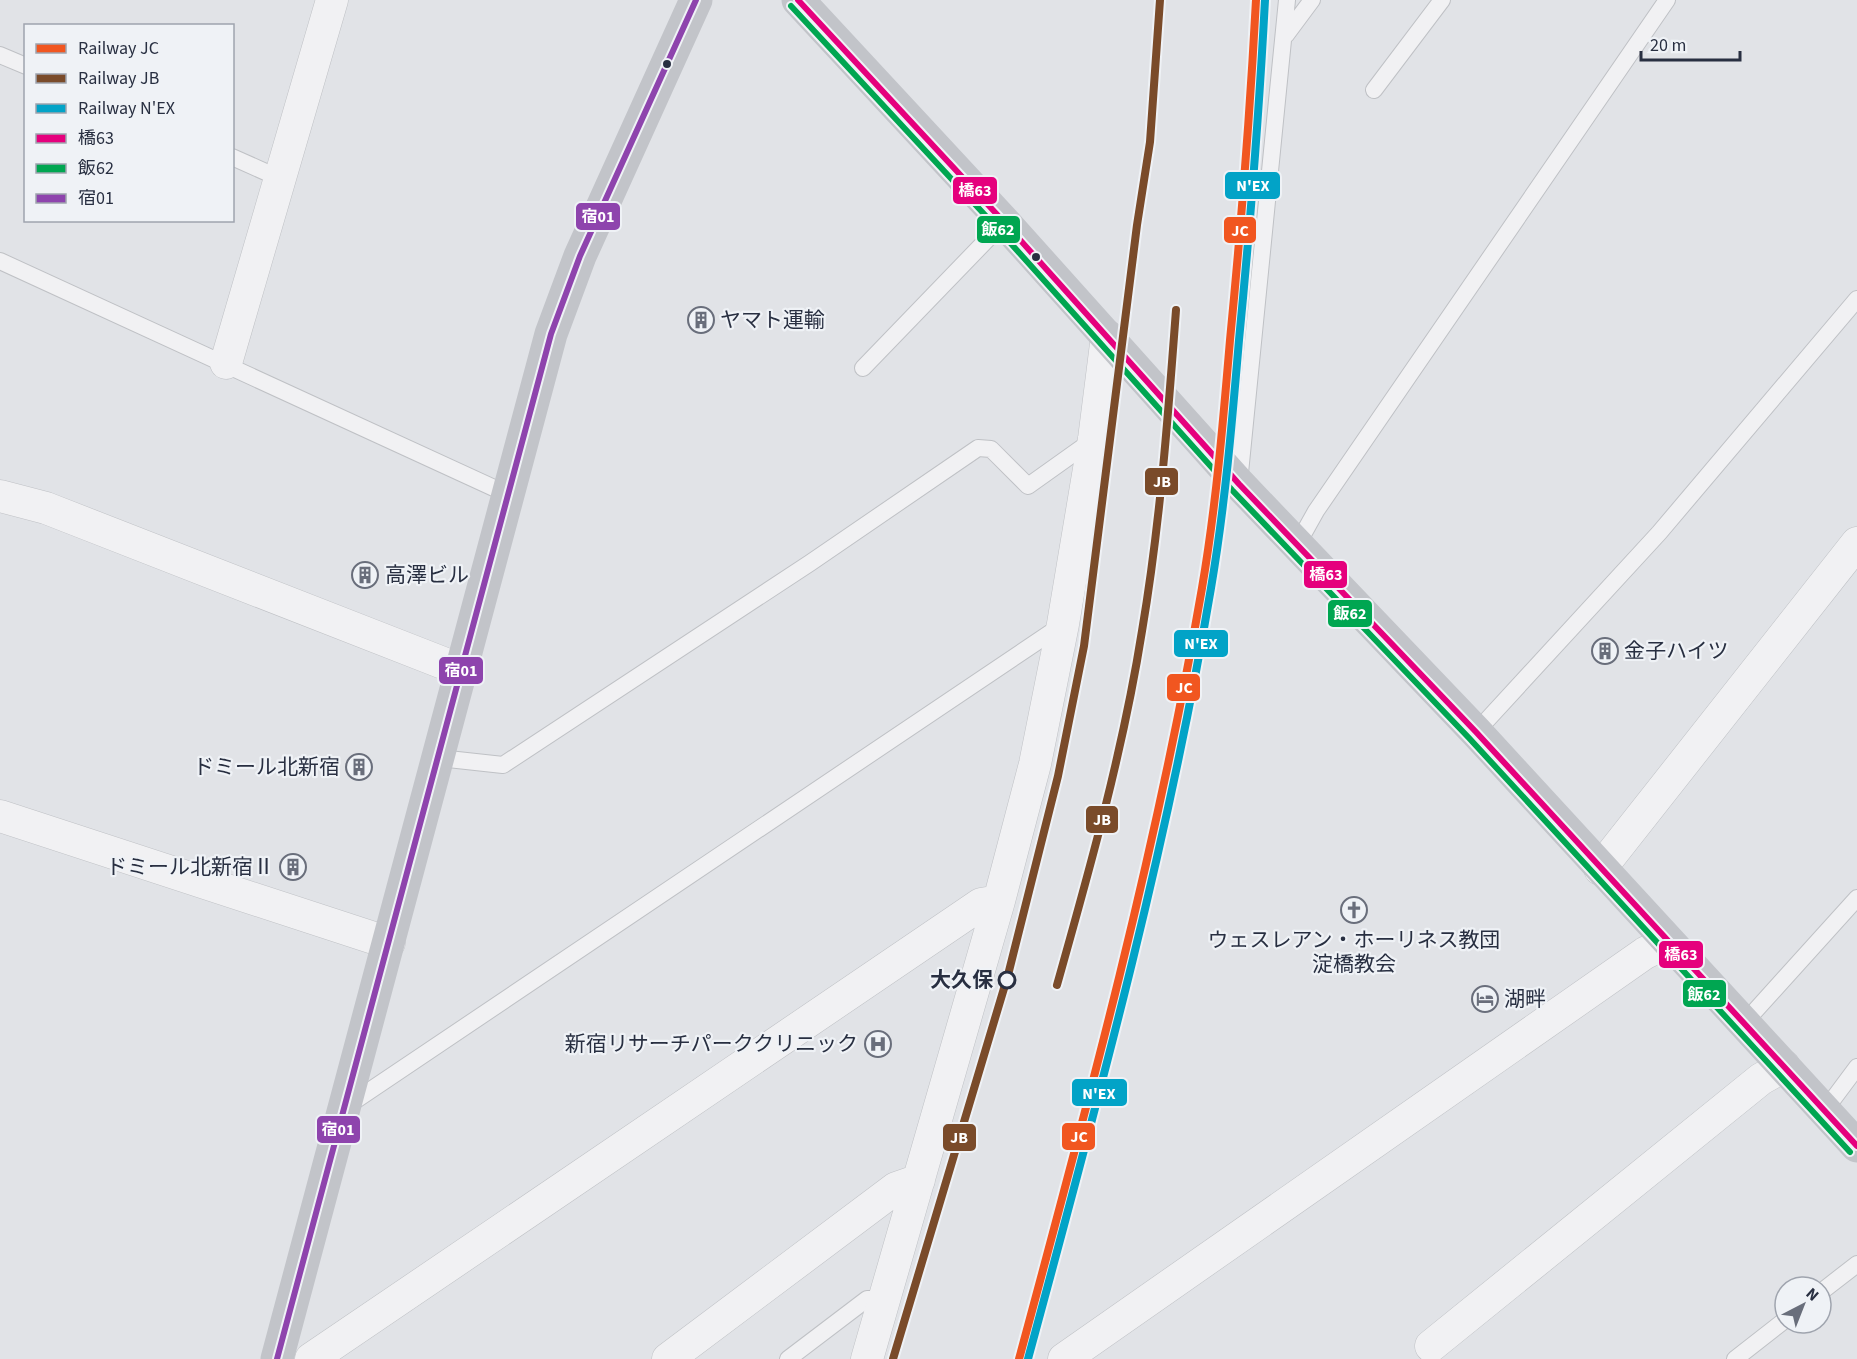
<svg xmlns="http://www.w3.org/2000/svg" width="1857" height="1359" font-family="'Source Sans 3','Noto Sans JP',sans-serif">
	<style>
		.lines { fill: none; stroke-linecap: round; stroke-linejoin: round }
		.lane-casing { stroke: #bfc1c5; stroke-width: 18 }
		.street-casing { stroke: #bfc1c5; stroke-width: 33 }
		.lane { stroke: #f1f1f3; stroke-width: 16 }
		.street { stroke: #f1f1f3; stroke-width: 32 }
		.secondary { stroke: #c2c4c9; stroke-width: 33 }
		.bus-1-casing { stroke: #eff2f6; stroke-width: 10 }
		.bus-2-casing { stroke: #eff2f6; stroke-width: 10 }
		.bus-3-casing { stroke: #eff2f6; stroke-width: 10 }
		.bus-1 { stroke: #e5007d; stroke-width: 6 }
		.bus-2 { stroke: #00a651; stroke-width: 6 }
		.bus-3 { stroke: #8e44ad; stroke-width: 6 }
		.rail-1-casing { stroke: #eff2f6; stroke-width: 12 }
		.rail-2-casing { stroke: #eff2f6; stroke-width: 12 }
		.rail-3-casing { stroke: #eff2f6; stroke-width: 12 }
		.rail-1 { stroke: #f15620; stroke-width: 8 }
		.rail-2 { stroke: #7a4b2a; stroke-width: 8 }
		.rail-3 { stroke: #02a3c7; stroke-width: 8 }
		.bus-dot { fill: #282f41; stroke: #eff2f6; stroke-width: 2 }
		.stop-dot { fill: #eff2f6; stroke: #282f41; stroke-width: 3 }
		.labels { text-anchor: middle; stroke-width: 4.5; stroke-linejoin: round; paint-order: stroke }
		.poi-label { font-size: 21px; fill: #282f41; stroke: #eff2f6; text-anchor: start }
		.stop-label { font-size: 21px; font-weight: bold; fill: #282f41; stroke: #eff2f6; text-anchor: end }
		.line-badge { stroke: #eff2f6; stroke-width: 2 }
		.badge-label { font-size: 16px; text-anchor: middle; font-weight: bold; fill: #fff }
	</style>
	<rect width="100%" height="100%" fill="#e1e3e7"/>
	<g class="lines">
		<defs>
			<path id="lane" d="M1286,35l26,-35
				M0,55l26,11
				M1374,90l68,-90
				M232,157l47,21
				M0,261l507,233
				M863,368l141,-146
				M1239,483l48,-483
				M1297,545l19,-34 351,-511
				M1476,732l183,-199 198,-234
				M439,758l64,7 307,-202 168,-115 13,1 37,37 66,-47
				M1745,1022l112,-124
				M347,1106l715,-481
				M1825,1110l32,-43
				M1821,1292l36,-28
				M788,1359l79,-60h17
				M1735,1359l50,-39"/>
			<path id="street" d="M226,363l106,-363
				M0,496l46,12 415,162
				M0,816l389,127
				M1600,869l257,-326
				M1431,1346l330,-267 23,-13
				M311,1359l670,-455 18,-3
				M668,1359l228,-171 23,-8
				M867,1359l132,-458 36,-137 28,-140 31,-185 13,-103
				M1064,1359l581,-406 23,-11"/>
		</defs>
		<use href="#lane" class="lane-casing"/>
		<use href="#street" class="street-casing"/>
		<use href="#lane" class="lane"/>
		<use href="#street" class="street"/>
		<path class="secondary" d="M798,0l206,222 235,262 237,248 381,414
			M277,1359l274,-1025 29,-78 116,-256"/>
		<defs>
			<path id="bus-1" d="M798,0l206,222 235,262 237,248 381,414"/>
			<path id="bus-2" d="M791,6l206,222 235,262 237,248 381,414"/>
			<path id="bus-3" d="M277,1359l274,-1025 29,-78 116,-256"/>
		</defs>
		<use href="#bus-1" class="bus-1-casing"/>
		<use href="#bus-2" class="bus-2-casing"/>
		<use href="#bus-3" class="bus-3-casing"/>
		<use href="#bus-1" class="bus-1"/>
		<use href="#bus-2" class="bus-2"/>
		<use href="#bus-3" class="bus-3"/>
		<defs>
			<path id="rail-1" d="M1019,1359c69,-255 138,-510 183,-771 14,-82 21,-165 28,-248 11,-113 20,-227 26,-340"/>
			<path id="rail-2" d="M1057,985c33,-117 66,-234 85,-354 18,-106 26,-214 34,-321
				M893,1359l115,-384 50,-199 26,-130 53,-421 13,-83 10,-142"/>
			<path id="rail-3" d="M1028,1359c69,-255 139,-510 183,-771 14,-82 21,-165 28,-248 11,-113 20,-226 26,-340"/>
		</defs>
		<use href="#rail-1" class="rail-1-casing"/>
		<use href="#rail-2" class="rail-2-casing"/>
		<use href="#rail-3" class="rail-3-casing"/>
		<use href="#rail-1" class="rail-1"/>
		<use href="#rail-2" class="rail-2"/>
		<use href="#rail-3" class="rail-3"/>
	</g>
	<defs>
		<symbol id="building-ring" viewBox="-11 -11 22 22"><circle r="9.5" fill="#eff2f6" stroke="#696e7b" stroke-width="1.5"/><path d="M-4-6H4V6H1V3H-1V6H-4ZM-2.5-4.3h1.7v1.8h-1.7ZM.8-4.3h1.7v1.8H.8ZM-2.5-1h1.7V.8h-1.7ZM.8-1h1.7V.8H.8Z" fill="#696e7b"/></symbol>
		<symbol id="church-ring" viewBox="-11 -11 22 22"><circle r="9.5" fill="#eff2f6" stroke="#696e7b" stroke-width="1.5"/><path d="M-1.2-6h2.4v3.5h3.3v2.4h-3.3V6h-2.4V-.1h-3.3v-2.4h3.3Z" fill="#696e7b"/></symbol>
		<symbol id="hotel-ring" viewBox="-11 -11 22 22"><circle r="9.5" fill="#eff2f6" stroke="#696e7b" stroke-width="1.5"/><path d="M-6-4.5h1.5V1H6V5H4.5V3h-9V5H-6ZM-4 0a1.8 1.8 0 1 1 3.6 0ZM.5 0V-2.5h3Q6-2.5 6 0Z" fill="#696e7b"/></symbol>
		<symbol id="hospital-ring" viewBox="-11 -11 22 22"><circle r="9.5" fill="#eff2f6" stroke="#696e7b" stroke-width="1.5"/><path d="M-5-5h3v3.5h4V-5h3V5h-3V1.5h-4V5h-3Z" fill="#696e7b"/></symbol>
	</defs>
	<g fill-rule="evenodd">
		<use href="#building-ring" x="686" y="305" width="30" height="30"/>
		<use href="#building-ring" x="350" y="560" width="30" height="30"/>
		<use href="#building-ring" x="1590" y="636" width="30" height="30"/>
		<use href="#building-ring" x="344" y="752" width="30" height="30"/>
		<use href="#building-ring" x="278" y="852" width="30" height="30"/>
		<use href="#church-ring" x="1339" y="895" width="30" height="30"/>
		<use href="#hotel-ring" x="1470" y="984" width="30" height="30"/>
		<use href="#hospital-ring" x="863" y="1029" width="30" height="30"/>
	</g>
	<g class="bus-dot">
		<circle cx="667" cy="64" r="5"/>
		<circle cx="1036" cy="257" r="5"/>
	</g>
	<circle class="stop-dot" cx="1007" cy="980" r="8"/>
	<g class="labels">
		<g class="poi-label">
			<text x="720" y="327">ヤマト運輸</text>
			<text x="385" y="582">高澤ビル</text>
			<text x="1624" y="658">金子ハイツ</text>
			<text x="340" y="774" text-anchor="end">ドミール北新宿</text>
			<text x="274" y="874" text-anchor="end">ドミール北新宿Ⅱ</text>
			<text x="1354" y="947" text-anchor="middle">ウェスレアン・ホーリネス教団<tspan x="1354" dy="24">淀橋教会</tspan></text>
			<text x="1504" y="1006">湖畔</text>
			<text x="858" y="1051" text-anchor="end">新宿リサーチパーククリニック</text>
		</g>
		<g class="stop-label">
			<text x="993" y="987">大久保</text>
		</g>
	</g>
	<g class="line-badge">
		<rect x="1224" y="171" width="57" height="29" rx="6" fill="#02a3c7"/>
		<rect x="952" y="176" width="46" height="29" rx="6" fill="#e5007d"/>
		<rect x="575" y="202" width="46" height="29" rx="6" fill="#8e44ad"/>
		<rect x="976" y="215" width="45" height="29" rx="6" fill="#00a651"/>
		<rect x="1223" y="216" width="34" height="28" rx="6" fill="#f15620"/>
		<rect x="1144" y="467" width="35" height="29" rx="6" fill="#7a4b2a"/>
		<rect x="1303" y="560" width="45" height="29" rx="6" fill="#e5007d"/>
		<rect x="1327" y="599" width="46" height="29" rx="6" fill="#00a651"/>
		<rect x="1173" y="629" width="56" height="29" rx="6" fill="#02a3c7"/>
		<rect x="438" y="656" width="46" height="29" rx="6" fill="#8e44ad"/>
		<rect x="1166" y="673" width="35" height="29" rx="6" fill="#f15620"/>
		<rect x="1085" y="805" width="34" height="29" rx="6" fill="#7a4b2a"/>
		<rect x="1658" y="940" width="46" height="29" rx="6" fill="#e5007d"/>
		<rect x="1682" y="979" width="45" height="29" rx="6" fill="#00a651"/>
		<rect x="1071" y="1078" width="57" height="29" rx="6" fill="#02a3c7"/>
		<rect x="316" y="1115" width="45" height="29" rx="6" fill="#8e44ad"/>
		<rect x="1061" y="1122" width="35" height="29" rx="6" fill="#f15620"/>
		<rect x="942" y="1123" width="35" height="29" rx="6" fill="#7a4b2a"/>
	</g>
	<g class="badge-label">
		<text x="1253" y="191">N'EX</text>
		<text x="975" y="196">橋63</text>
		<text x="598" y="222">宿01</text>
		<text x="998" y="235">飯62</text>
		<text x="1240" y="236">JC</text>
		<text x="1162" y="487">JB</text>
		<text x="1326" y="580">橋63</text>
		<text x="1350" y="619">飯62</text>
		<text x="1201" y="649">N'EX</text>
		<text x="461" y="676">宿01</text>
		<text x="1184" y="693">JC</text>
		<text x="1102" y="825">JB</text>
		<text x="1681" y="960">橋63</text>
		<text x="1704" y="1000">飯62</text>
		<text x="1099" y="1099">N'EX</text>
		<text x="338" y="1135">宿01</text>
		<text x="1079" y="1142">JC</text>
		<text x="959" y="1143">JB</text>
	</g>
	<rect x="24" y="24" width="210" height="198" fill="#eff2f6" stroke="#9fa4ae" stroke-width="1.5"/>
	<rect x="36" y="44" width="30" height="9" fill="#f15620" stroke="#9fa4ae" stroke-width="1.5"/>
	<text x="78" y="54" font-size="18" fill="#282f41">Railway JC</text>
	<rect x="36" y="74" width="30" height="9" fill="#7a4b2a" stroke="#9fa4ae" stroke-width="1.5"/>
	<text x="78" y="84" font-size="18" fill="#282f41">Railway JB</text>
	<rect x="36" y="104" width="30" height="9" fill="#02a3c7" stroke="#9fa4ae" stroke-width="1.5"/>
	<text x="78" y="114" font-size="18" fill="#282f41">Railway N'EX</text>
	<rect x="36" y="134" width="30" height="9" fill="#e5007d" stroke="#9fa4ae" stroke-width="1.5"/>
	<text x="78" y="144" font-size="18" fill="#282f41">橋63</text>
	<rect x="36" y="164" width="30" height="9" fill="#00a651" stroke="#9fa4ae" stroke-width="1.5"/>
	<text x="78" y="174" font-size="18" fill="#282f41">飯62</text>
	<rect x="36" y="194" width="30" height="9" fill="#8e44ad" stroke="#9fa4ae" stroke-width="1.5"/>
	<text x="78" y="204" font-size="18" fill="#282f41">宿01</text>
	<g transform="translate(1803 1305) rotate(42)"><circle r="28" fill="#eff2f6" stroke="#9fa4ae" stroke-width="1.5"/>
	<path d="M0-4.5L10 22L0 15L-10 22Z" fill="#696e7b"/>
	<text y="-9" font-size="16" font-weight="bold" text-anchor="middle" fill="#282f41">N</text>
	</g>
	<path d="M1641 51v9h99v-9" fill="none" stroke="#282f41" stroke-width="3"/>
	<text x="1650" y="51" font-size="18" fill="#282f41" stroke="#eff2f6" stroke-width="4.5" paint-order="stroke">20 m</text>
</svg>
